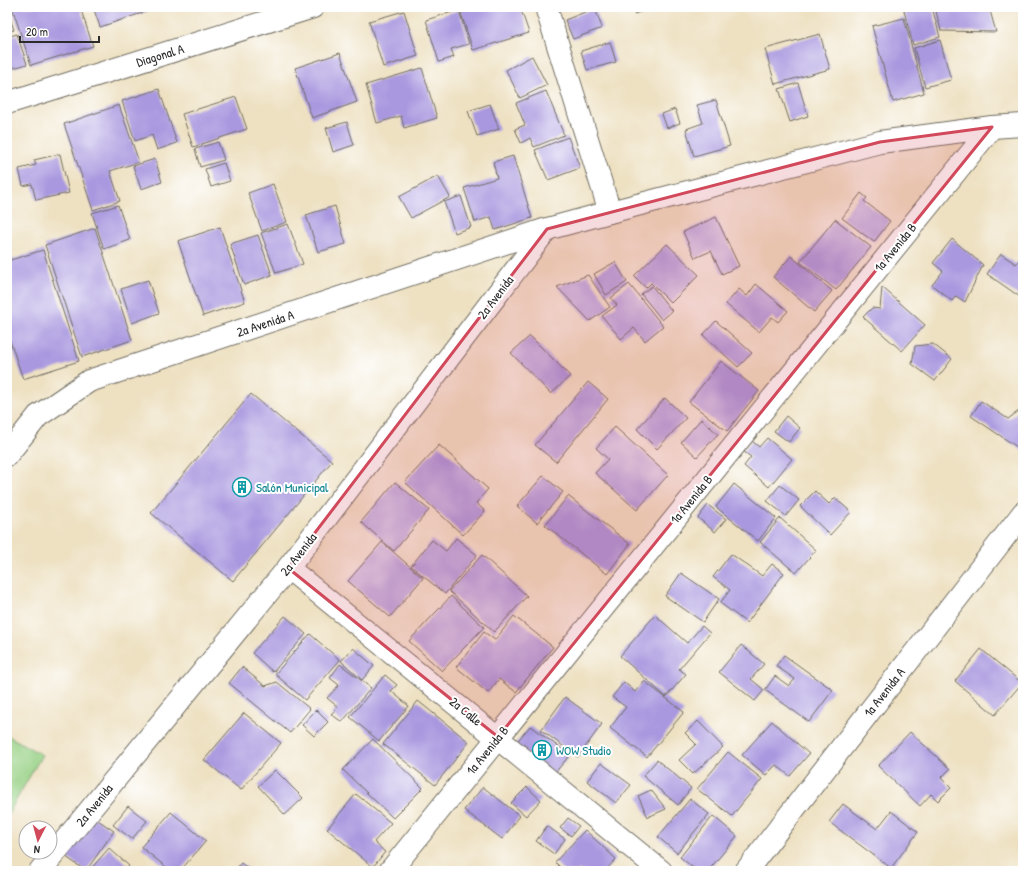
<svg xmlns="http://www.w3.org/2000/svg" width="1030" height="878" font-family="'Patrick Hand',sans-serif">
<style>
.pitch{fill:#96d084;stroke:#607e58}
.building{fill:#a998df}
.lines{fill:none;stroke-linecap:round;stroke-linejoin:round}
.minor-casing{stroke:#6f6b60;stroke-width:24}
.minor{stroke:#fff;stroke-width:22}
.marked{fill:#d1495b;fill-opacity:0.2;stroke:#d1495b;stroke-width:3;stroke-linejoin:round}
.labels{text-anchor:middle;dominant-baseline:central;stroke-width:4;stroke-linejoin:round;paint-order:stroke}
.street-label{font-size:13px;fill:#2b2b2b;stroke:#fff}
.culture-label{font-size:13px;fill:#0d838f;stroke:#fff;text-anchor:start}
</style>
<rect width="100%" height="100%" fill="#fff"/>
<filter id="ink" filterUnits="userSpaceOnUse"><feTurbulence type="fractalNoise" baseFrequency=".025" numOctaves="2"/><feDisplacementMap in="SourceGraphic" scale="8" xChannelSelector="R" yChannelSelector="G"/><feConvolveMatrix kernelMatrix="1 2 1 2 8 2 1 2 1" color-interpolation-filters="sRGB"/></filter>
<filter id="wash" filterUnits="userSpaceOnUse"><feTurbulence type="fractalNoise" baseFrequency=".012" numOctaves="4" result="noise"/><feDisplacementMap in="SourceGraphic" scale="16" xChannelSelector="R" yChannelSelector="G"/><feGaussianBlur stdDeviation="0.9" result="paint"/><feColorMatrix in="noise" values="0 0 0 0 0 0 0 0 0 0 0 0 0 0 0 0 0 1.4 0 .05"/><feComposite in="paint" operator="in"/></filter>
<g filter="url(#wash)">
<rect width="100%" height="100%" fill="#eee1c2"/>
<!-- pitch -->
<path class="pitch" d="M7,735L42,755L7,816Z"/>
<g id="blocks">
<!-- building -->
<path class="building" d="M12,7H80L93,46L31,65Z
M93,7H150L151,10L100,27Z
M459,7H520L529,33L473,50Z
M632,7H656L634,14Z
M903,7H932L940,37L913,45Z
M935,7H989L996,32L941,31Z
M595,8L602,28L573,39L565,20Z
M7,9L14,30L7,32Z
M459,10L469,44L451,49L454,57L439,62L426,20Z
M404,11L418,56L383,67L369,21Z
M904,18L924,93L893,102L872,26Z
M17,34L27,64L7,70V37Z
M820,34L830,69L775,84L765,49Z
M940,40L951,80L925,87L914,48Z
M610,42L616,62L587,70L581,51Z
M340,53L357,102L312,118L295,68Z
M532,56L547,85L520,98L506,70Z
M422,68L437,118L404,128L401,116L377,123L366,85Z
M798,83L808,116L790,122L779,89Z
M159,89L177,143L157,150L152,135L135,141L122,101Z
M546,91L564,135L534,147L530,138L521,143L515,129L525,125L516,103Z
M236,97L247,129L193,147L182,114Z
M716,100L730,146L694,156L686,129L703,123L697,105Z
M490,104L499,129L477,136L468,111Z
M119,105L139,162L110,171L120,201L93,210L64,124Z
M675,109L680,123L667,128L662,114Z
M347,122L354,145L333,152L326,128Z
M568,137L580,168L548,180L535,150Z
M218,142L224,160L200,167L195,149Z
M60,154L69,193L36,200L32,184L23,186L19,169L36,165L34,160Z
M513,156L532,218L495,230L491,217L475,222L464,188L497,178L493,162Z
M155,159L162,182L141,189L133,166Z
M224,163L230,181L211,187L205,169Z
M438,176L450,197L411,218L399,197Z
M273,184L287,222L262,231L248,193Z
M861,193L867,198L864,201L890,221L874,242L842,218Z
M461,196L471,227L455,233L444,202Z
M118,205L130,240L104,249L92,213Z
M335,206L346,244L318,252L306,215Z
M716,217L739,266L722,274L711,251L695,258L683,232Z
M835,219L871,247L836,290L800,262Z
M288,224L303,264L276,273L261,233Z
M220,227L245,302L203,316L178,241Z
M95,228L132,340L82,357L45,245Z
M258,235L272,275L244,285L230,244Z
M952,239L983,265L965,302L956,296L952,301L932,285L943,271L933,263Z
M667,244L699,275L671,303L651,283L646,288L634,276Z
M43,250L79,361L23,379L7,332V261Z
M1001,254L1016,264L1023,255V299L987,274Z
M791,256L832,291L814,312L773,277Z
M615,262L627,282L606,295L594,274Z
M588,275L610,307L590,321L557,287Z
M148,280L159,313L132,323L121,289Z
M629,284L663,326L645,341L634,328L621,339L602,316L617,305L611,298Z
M756,284L788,311L778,322L772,317L759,332L726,304L739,289L747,296Z
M652,286L672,311L662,320L641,294Z
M882,287L925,325L902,351L863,317L872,308L880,309Z
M716,321L752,353L738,367L703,335Z
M530,336L570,376L551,394L511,353Z
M933,344L952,359L935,381L912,364L915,346Z
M721,361L759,391L727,431L689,402Z
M588,382L608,399L556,462L535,445Z
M251,394L332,461L233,581L151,513Z
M665,398L686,418L657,449L637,429Z
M981,401L1008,419L1023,408V451L971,416Z
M786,416L800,428L789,442L774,431Z
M701,419L718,434L697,457L681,442Z
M615,427L668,475L637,510L595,473L608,459L596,448Z
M767,438L792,459L769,487L744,466L751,457L743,451L752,441L759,447Z
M439,445L488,489L476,503L485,511L463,535L405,482Z
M543,476L563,492L537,523L517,506Z
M395,482L429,510L394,551L361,522Z
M734,484L776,518L758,541L716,507Z
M780,485L799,500L786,516L767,501Z
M815,491L829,504L835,498L851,512L830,535L800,506Z
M568,496L630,544L607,574L545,525Z
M708,505L726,519L715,532L698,518Z
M780,518L816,550L796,573L760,542Z
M456,538L477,555L445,594L411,566L432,540L446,551Z
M382,542L423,578L390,617L348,581Z
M731,554L762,576L772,564L784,573L747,623L720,603L730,590L713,577Z
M482,555L527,596L494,632L449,591Z
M681,573L719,599L703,622L665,596Z
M451,596L484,627L442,671L409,641Z
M655,615L687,643L702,626L710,633L679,669L686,674L666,697L620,656Z
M285,616L306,634L273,672L252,653Z
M514,616L553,647L516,692L499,679L488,693L456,667L484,632L495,640Z
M310,634L340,660L305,700L275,674Z
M741,645L764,664L751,679L764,690L755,701L719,672Z
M353,648L374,666L362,680L341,661Z
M981,649L1022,683L995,715L955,681Z
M784,655L833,690L809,722L765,690L775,676L789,686L795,679L776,666Z
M340,664L371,688L342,722L331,714L338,707L327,698L339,685L330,678Z
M242,667L265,686L277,682L310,709L290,733L229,683Z
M385,675L397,685L391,691L409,706L379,741L350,717Z
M644,681L684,712L647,757L610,728L626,707L612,697L624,682L635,692Z
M565,697L602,724L578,757L541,730Z
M418,701L469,742L435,785L383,744Z
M316,710L328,722L314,736L302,725Z
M244,713L281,743L241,790L204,760Z
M698,721L723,747L693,774L679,760L696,744L685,733Z
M772,721L809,754L790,776L776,765L766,775L742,755Z
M530,726L570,755L553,775L515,744Z
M910,732L950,769L941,778L951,788L938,801L931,794L920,806L878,766Z
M373,739L423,788L393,818L343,770Z
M728,752L762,779L732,816L697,789Z
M657,760L691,788L678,805L643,776Z
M601,763L631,785L616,803L587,781Z
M275,770L303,798L285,815L258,786Z
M483,787L520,816L502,839L464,810Z
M527,787L541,800L526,816L511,803Z
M651,790L666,809L648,817L638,796Z
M356,794L391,823L374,842L385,852L373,867L327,829Z
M690,799L709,814L677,853L658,837Z
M843,804L877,829L891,811L918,832L891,868L829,822Z
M128,806L147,821L132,839L113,825Z
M171,812L206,841L180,871H171L141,847Z
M89,814L114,831L86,871L62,854Z
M713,816L737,836L708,871H697L680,857Z
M568,818L579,826L571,836L560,828Z
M547,826L565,839L554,854L536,841Z
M585,830L616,859L605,871H564L555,862Z
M109,848L129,866L125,871H89Z
M241,863L251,871H234Z"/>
</g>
</g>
<g filter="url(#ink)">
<use href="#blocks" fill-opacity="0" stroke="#6f6b60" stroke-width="1"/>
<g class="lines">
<!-- minor casing -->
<g class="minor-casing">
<path id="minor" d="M546,7L610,212
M7,103L313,7
M7,455L38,416L89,381L547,229L610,212L880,142L992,127L1023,125
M288,568L661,871
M40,871L288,568L547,229
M390,871L992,127
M746,871L1023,513"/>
</g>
<!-- minor -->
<use href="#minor" class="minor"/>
</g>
</g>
<!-- marked area -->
<path class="marked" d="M992,127L498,737L288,568L547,229L880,142Z"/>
<!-- icons -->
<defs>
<g id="building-ring" transform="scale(1)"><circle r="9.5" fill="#fff" stroke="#0f9aa8" stroke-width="1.5"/><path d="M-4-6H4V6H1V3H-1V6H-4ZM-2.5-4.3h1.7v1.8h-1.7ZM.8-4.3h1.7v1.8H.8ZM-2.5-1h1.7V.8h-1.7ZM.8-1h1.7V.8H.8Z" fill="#0f9aa8"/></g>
</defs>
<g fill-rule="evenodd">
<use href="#building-ring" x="242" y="487"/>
<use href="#building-ring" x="542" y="750"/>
</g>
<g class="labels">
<!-- street labels -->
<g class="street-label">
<text transform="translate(160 55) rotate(-17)">Diagonal A</text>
<text transform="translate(895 247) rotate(-51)">1a Avenida B</text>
<text transform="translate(495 297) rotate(-53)">2a Avenida</text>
<text transform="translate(265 323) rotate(-18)">2a Avenida A</text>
<text transform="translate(691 499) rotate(-51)">1a Avenida B</text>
<text transform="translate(298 554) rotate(-52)">2a Avenida</text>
<text transform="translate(884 692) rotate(-52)">1a Avenida A</text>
<text transform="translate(466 711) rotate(39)">2a Calle</text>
<text transform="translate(487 750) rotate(-51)">1a Avenida B</text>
<text transform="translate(94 805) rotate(-51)">2a Avenida</text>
</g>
<!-- culture labels -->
<g class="culture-label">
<text x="256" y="487">Salón Municipal</text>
<text x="556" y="750">WOW Studio</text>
</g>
</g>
<!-- margin -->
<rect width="1030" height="878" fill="none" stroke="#fff" stroke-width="24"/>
<!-- north arrow -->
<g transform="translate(38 840) rotate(186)"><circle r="19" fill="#ffffff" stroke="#aaaaaa"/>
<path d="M0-3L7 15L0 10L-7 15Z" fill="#d1495b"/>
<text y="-6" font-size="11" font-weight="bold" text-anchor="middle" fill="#2b2b2b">N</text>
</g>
<!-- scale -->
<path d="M20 36v6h79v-6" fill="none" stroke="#2b2b2b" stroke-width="2"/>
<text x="26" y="36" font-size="12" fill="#2b2b2b" stroke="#ffffff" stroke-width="3" paint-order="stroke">20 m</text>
</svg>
